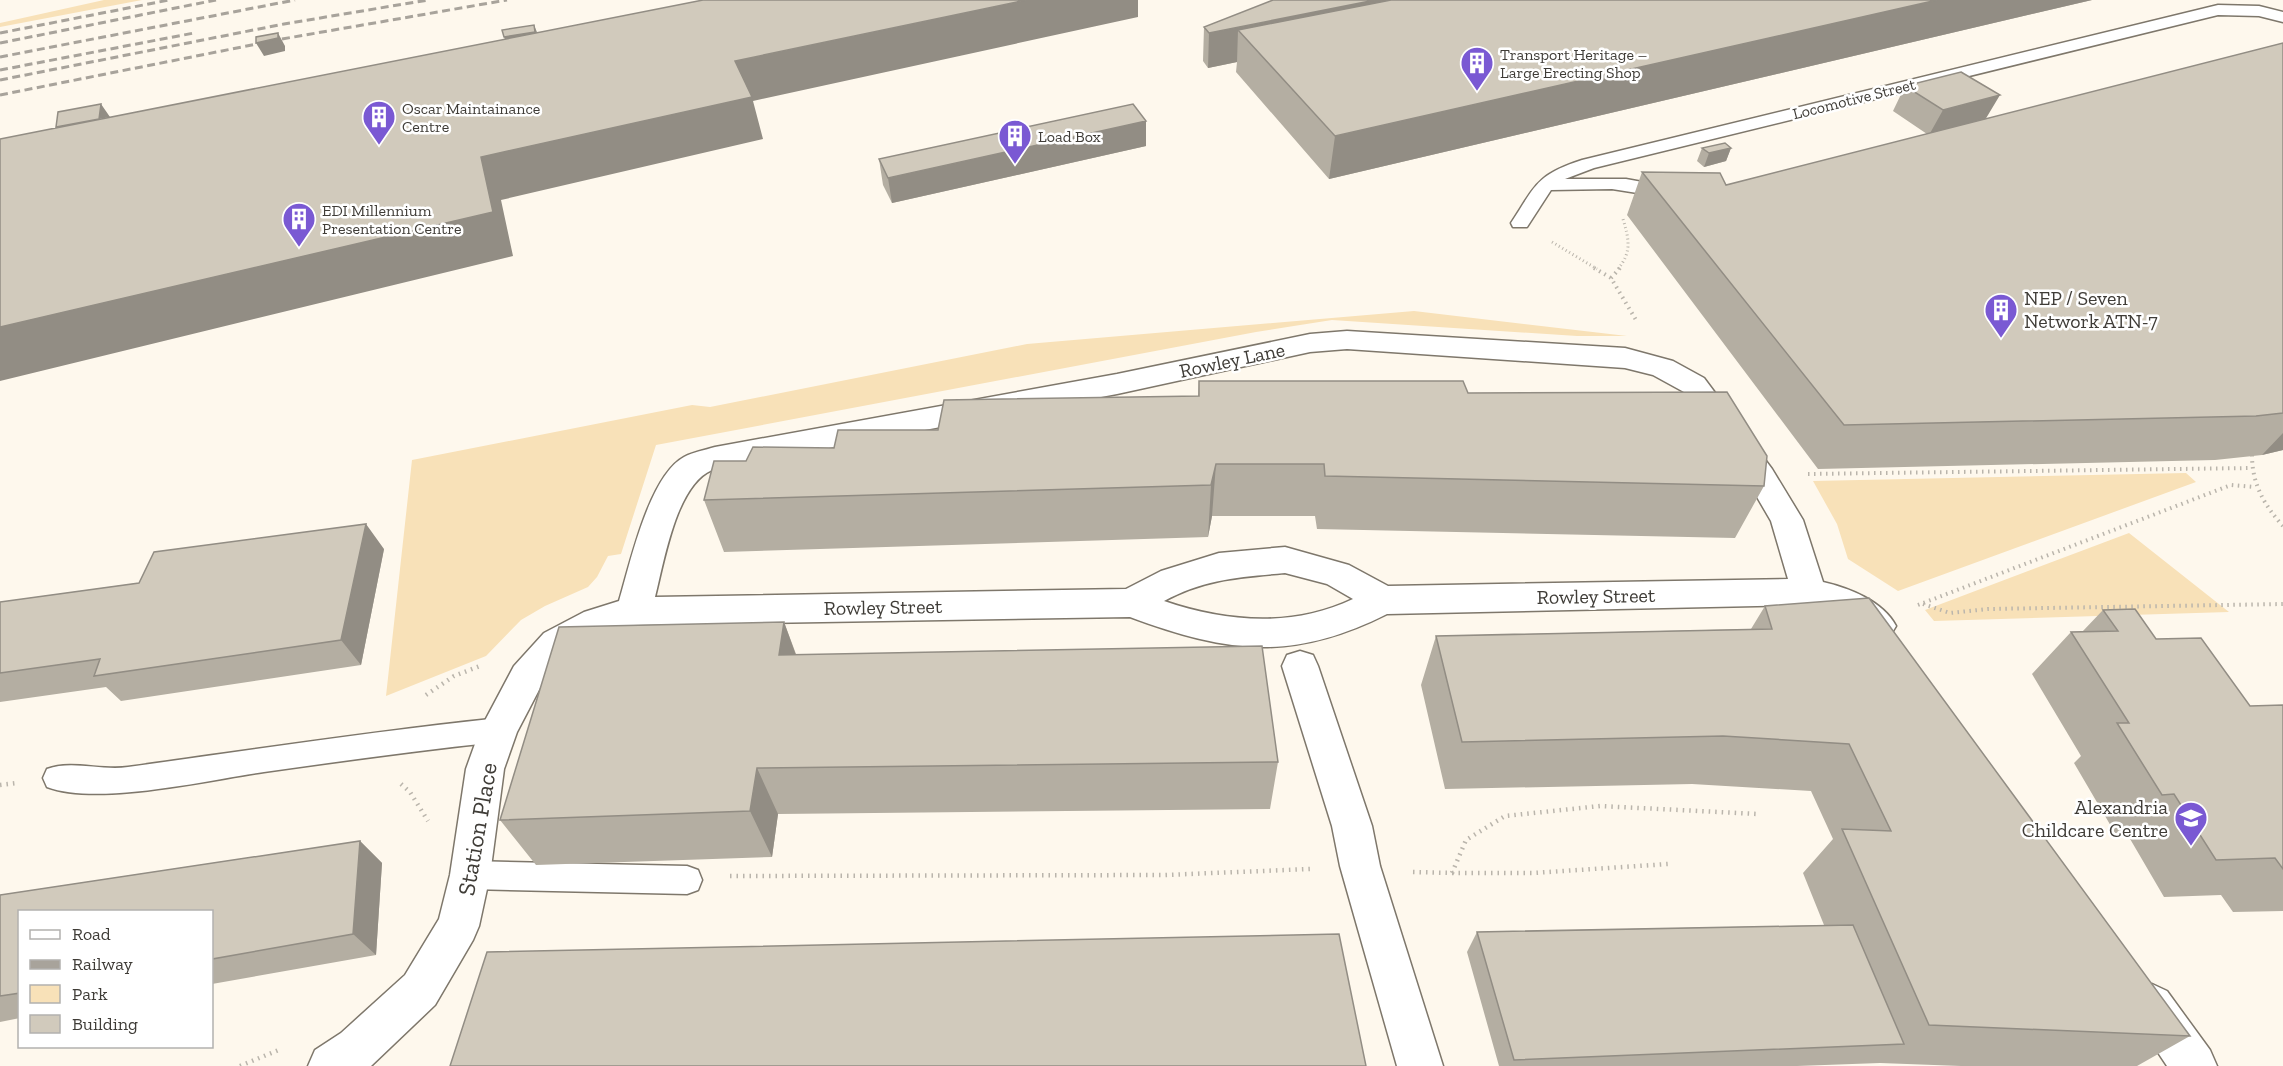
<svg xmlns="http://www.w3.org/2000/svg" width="2283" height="1066" font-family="'Zilla Slab',serif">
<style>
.green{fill:#f8e1b8}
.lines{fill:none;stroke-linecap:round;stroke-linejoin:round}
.lane-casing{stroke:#7e776b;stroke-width:3}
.street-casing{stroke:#7e776b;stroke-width:3}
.path-far2{stroke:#bab5ac;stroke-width:3;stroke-dasharray:1 3;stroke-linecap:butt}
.path-far1{stroke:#bab5ac;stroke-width:4;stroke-dasharray:1.5 4.5;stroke-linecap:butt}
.path{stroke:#bab5ac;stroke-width:4.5;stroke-dasharray:1.5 5;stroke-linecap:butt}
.lane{fill:#fff;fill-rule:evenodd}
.street{fill:#fff;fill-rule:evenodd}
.rail{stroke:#a8a39b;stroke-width:3;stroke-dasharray:8 4.5;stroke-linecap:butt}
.wall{fill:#b4aea2}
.shaded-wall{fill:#928d84}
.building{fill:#d1cabc;stroke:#928d84;stroke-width:1.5}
.labels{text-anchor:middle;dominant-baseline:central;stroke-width:5;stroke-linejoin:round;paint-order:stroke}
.far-poi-label{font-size:16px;fill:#3f3c37;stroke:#fff;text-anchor:start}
.far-street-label{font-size:16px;fill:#3f3c37;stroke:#fff}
.poi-label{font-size:20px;fill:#3f3c37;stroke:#fff;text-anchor:start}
.street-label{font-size:20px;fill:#3f3c37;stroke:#fff}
.near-street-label{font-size:24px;fill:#3f3c37;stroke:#fff}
</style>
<rect width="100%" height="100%" fill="#fef8ed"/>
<!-- green -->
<path class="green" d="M104,0H142L0,27V23Z
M1414,311L1627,336H1577L1332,320L1256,332L656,445L621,554L608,556L597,577L588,587L545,606L521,620L486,656L386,696L412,460L692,405L710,407L1027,344Z
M2186,473L2196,482L1898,591L1848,559L1837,524L1813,481Z
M2129,533L2229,612L1934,621L1925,610Z"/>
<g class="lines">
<!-- lane casing -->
<g class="lane-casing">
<path id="lane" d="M2218,5L2259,6L2283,12V22L2259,16L2218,15L1594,168L1565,179H1626L1675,188L1678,192L1675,196L1669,198L1612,189L1551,190L1527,227H1513L1511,223C1536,185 1536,175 1582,160Z
M499,718L509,722L513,730L509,738L499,742C420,750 342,761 264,772C208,780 98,806 47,787L43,778L47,769C72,760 102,771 128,767C252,750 375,731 499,718Z
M470,861L687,866L698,870L702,880L698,890L687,894L470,889L460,885L455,875L460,865Z"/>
</g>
<!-- street casing -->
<g class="street-casing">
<path id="street" d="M1347,331L1625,348L1673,361L1704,378L1772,469L1803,520L1823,582C1849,588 1883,601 1896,626L1890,636C1864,645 1854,624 1832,612C1825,608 1816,607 1809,605L1387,614C1292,662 1227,653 1130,617L634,625L607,633L570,653L540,688L517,732L504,769L490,875L479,926L473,940L435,1005L371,1066H308L315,1050L341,1033L405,975L439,919L450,875L466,769L480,730L514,666L544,633L584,612L619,601C630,564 649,476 684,457C693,452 705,450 715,447L1117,374L1310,334ZM1347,349L1625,368L1653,375L1684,392L1750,485L1771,521L1788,579L1388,586L1349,565L1285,547L1219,553L1161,571L1126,589L655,597C664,562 676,485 712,470L1117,394L1310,352ZM1285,573L1327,584L1353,599C1292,628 1226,622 1164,601C1204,579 1240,577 1285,573Z
M1300,651L1313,655L1318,666L1372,826L1380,866L1443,1066H1397L1340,866L1332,826L1282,666L1287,655Z
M2152,984L2167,991L2210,1050L2217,1066H2167L2137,1021L2130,1006L2137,991Z"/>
</g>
<!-- path-far2 -->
<path class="path-far2" d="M1552,242L1597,269
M1618,269C1632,252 1629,239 1623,219"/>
<!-- path-far1 -->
<path class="path-far1" d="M1594,268L1611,278L1636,320
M1611,278L1620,268
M2252,455C2252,484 2264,505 2283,526
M1808,474L2251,468
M1923,604L1950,613L1988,609L2283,604
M1918,605L2231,485L2255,487"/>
<!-- path -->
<path class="path" d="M426,695L454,676L480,666
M401,784L410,792L428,821
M0,785L17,783
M1413,872L1452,873L1466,840L1505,816L1600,806L1758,814
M1452,873H1533L1668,864
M730,876L1165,875L1310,869
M240,1066L281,1049"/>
<!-- lane -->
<use href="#lane" class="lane"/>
<!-- street -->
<use href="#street" class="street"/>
<!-- rail -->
<path class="rail" d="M0,33L169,0
M0,43L216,0
M0,57L295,0
M0,70L194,33
M0,80L284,24L428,0
M0,95L282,39L507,0"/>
</g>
<!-- wall -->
<path class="wall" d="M2092,0L1329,179L1236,72L1237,62L1208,68L1203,61L1204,27Z
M2283,43V450L2262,455L2215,460L1818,469L1627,215L1642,172L1726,185L1927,134L1893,111L1905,86L1986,119Z
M1146,121V146L892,203L883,185L879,159Z
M1702,148H1731L1726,161L1704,167L1697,161Z
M1199,381L1468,393L1764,486L1735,538L1317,529L1315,516H1212L1208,537L724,552L704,500L746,461L834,448L938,430L1198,396Z
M384,549L361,665L121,701L106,687L0,702V602Z
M1765,606L2190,1036L2137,1066H1961L1880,1063L1797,1066H1499L1467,952L1477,932L1824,925L1803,873L1833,839L1811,791L1692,784L1445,789L1421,685L1436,636L1751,629Z
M2103,610L2156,639L2250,706L2283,705V911L2233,912L2221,895L2164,897L2126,832L2115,833L2074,763L2081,756L2032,674L2071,632H2082Z
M784,622L796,654L1278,762L1270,809L778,814L772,857L536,865L500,820Z
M360,841L382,863L376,955L212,984V912H20V1018L0,1022V895Z"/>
<!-- shaded-wall -->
<path class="shaded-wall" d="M1026,0H1138V17L753,101L763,139L501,200L513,256L0,381V327L481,157L735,61Z
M1375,0H1532L1238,30L1237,62L1208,68L1209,33Z
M1937,0H2092L1329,179L1335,136Z
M534,25L539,37L509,50L504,37Z
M278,33L285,46V51L264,56L256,43Z
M2000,95L1985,120L1929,135L1943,110Z
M101,104L110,117L56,127Z
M1146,121V146L892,203L888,178Z
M1731,148L1726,161L1704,167L1709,153Z
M2283,433V450L2262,455Z
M1216,464L1212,516L1208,537L1211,485Z
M366,524L384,549L361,665L341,640Z
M784,622L802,672L779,655Z
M757,768L778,814L772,857L750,811Z
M360,841L382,863L376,955L353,934Z"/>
<!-- building -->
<path class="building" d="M703,0H1026L735,61L752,97L481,157L493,212L0,327V139Z
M1273,0H1375L1209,33L1204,27Z
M1391,0H1937L1335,136L1238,30Z
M534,25L535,32L504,37L502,30Z
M278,33V38L256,43V37Z
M2283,43V413L2256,416L1844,425L1642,172L1720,173L1726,185Z
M1961,72L2000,95L1943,110L1905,86Z
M101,104L99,119L56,127L58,112Z
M1133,104L1146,121L888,178L879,159Z
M1725,143L1731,148L1709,153L1702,148Z
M1199,381H1463L1468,393L1727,392L1767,456L1764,486L1325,476L1324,464H1216L1211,485L704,500L714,461H746L753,447L834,448L838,430H938L944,400L1199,396Z
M366,524L341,640L94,676L100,659L0,673V602L139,583L154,552Z
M1869,598L2190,1036L1929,1025L1842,829L1891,831L1849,744L1723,736L1462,742L1436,636L1772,629L1765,606Z
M2135,609L2156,639L2201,638L2250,706L2283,705V869L2275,858L2216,860L2174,794L2162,795L2117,723H2129L2071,632L2118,631L2103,610Z
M784,622L779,655L1262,646L1278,762L757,768L750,811L500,820L559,627Z
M360,841L353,934L212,959V912H20V993L0,996V895Z
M1853,925L1904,1044L1514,1060L1477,932Z
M1339,934L1366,1066H450L487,952Z"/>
<!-- icons -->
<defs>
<g id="building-pin" transform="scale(1.725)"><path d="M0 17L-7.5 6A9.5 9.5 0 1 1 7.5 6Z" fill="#7a59d3" stroke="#fff"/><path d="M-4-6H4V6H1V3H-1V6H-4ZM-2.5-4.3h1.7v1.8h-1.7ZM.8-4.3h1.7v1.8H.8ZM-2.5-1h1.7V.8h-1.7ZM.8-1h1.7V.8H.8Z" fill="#fff"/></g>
<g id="school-pin" transform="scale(1.725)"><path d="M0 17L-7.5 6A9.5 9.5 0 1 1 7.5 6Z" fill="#7a59d3" stroke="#fff"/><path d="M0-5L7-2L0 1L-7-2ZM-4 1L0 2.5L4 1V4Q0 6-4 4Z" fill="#fff"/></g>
</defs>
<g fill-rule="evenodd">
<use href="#building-pin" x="1477" y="63"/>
<use href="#building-pin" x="379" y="117"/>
<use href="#building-pin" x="1015" y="136"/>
<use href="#building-pin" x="299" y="219"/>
<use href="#building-pin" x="2001" y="310"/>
<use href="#school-pin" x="2191" y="818"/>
</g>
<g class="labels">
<!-- far-poi labels -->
<g class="far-poi-label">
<text x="1500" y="54">Transport Heritage –<tspan x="1500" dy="18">Large Erecting Shop</tspan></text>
<text x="402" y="108">Oscar Maintainance<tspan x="402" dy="18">Centre</tspan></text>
<text x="1038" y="136">Load Box</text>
<text x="322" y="210">EDI Millennium<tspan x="322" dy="18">Presentation Centre</tspan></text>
</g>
<!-- far-street labels -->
<g class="far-street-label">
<text transform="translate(1854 99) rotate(-14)">Locomotive Street</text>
</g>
<!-- poi labels -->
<g class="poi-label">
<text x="2024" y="298">NEP / Seven<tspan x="2024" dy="23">Network ATN-7</tspan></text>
<text x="2168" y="807" text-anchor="end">Alexandria<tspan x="2168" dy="23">Childcare Centre</tspan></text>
</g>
<!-- street labels -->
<g class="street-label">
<text transform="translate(1232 360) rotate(-12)">Rowley Lane</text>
<text transform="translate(1596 596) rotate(-1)">Rowley Street</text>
<text transform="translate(883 607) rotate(-1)">Rowley Street</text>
</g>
<!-- near-street labels -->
<g class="near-street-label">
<text transform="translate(477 829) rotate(-80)">Station Place</text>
</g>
</g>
<!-- legend -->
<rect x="18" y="910" width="195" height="138" fill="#ffffff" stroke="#b2b1af" stroke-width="1.5"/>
<rect x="30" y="930" width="30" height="9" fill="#ffffff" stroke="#b2b1af" stroke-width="1.5"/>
<text x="72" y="940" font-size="18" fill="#3f3c37">Road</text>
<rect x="30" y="960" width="30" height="9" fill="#a8a39b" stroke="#b2b1af" stroke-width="1.5"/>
<text x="72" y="970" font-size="18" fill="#3f3c37">Railway</text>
<rect x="30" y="985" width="30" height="18" fill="#f8e1b8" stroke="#b2b1af" stroke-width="1.5"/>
<text x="72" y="1000" font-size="18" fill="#3f3c37">Park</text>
<rect x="30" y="1015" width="30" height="18" fill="#d1cabc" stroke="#b2b1af" stroke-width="1.5"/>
<text x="72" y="1030" font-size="18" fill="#3f3c37">Building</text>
</svg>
